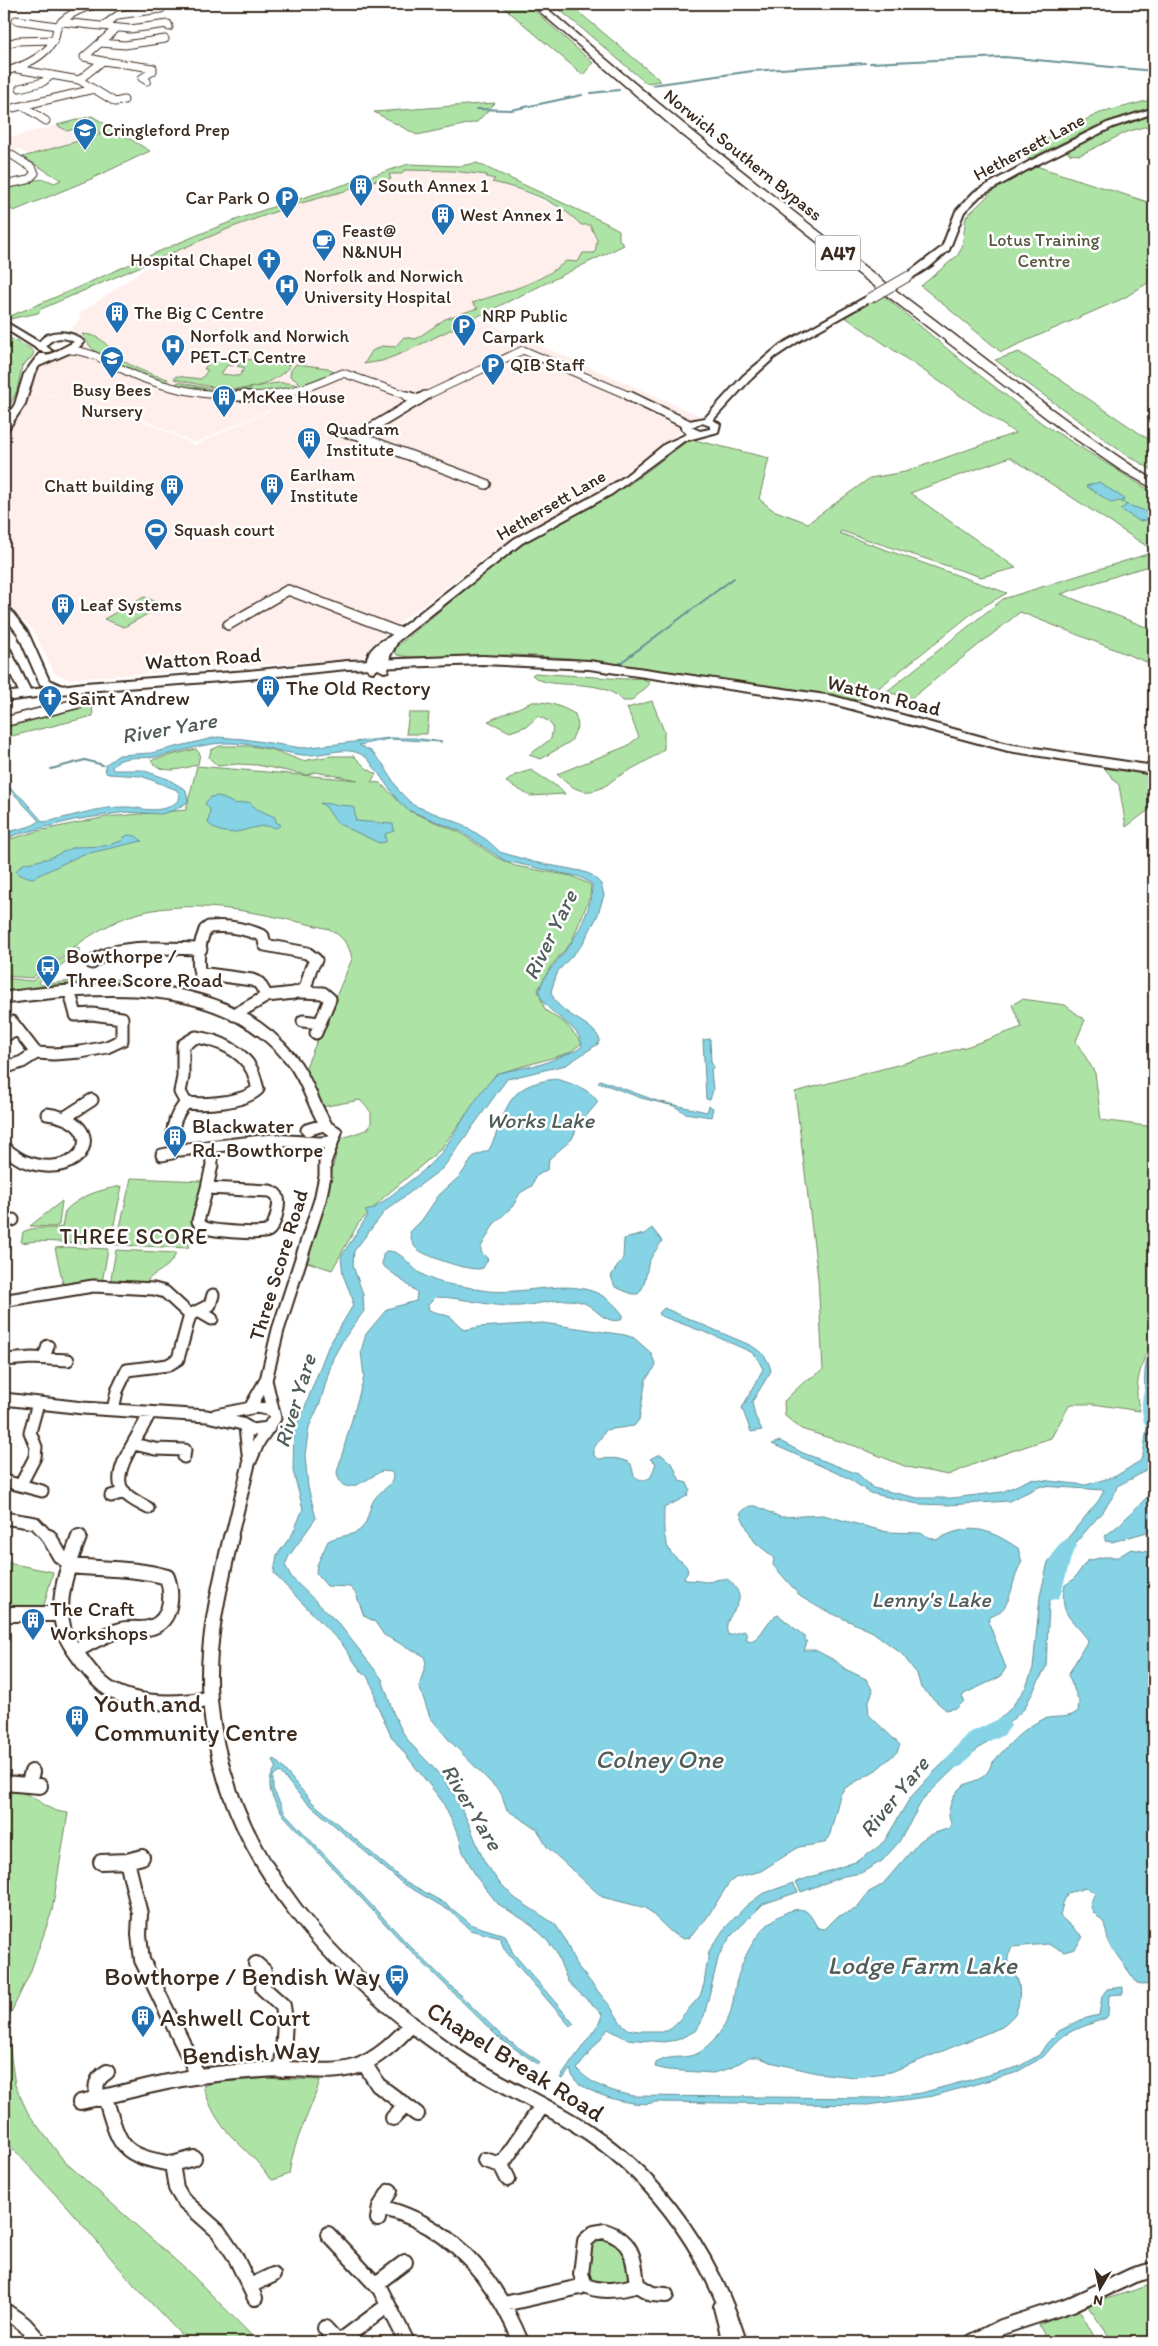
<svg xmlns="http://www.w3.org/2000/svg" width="1158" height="2346" font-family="Itim,sans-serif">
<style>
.built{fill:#feefec}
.green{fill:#aee3a6;stroke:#748662}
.water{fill:#85d3e4;stroke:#678f95}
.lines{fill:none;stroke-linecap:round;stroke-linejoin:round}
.stream{stroke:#678f95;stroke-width:2}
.river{fill:#85d3e4;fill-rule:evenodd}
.minor-far3-casing{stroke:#3b2a1e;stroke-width:9}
.minor-far2-casing{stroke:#3b2a1e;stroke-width:12}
.minor-far1-casing{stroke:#3b2a1e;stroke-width:15}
.minor-casing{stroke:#3b2a1e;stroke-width:18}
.tertiary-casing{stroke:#3b2a1e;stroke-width:4}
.secondary-casing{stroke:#3b2a1e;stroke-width:4}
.trunk-casing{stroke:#3b2a1e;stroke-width:3}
.minor-far3{stroke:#fff;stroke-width:7}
.minor-far2{stroke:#fff;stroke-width:9}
.minor-far1{stroke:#fff;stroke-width:11}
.minor{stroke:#fff;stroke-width:14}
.tertiary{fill:#fff;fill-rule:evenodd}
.secondary{fill:#fff;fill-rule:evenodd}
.trunk{fill:#fff;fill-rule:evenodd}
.tertiary-bridge-casing{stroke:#3b2a1e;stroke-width:11;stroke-linecap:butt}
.tertiary-bridge{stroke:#fff;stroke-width:9}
.labels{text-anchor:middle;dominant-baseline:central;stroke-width:5;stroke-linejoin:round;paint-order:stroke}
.far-poi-label{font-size:18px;fill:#3b2a1e;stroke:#fff;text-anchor:start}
.far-street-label{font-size:18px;fill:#3b2a1e;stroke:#fff}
.far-park-label{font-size:18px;fill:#585840;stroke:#fff}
.shield{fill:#fff;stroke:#766a62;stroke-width:1}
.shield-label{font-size:20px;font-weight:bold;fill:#3b2a1e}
.street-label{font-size:21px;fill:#3b2a1e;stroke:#fff}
.poi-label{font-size:21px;fill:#3b2a1e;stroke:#fff;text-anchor:start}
.water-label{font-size:22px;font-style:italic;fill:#515d59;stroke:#fff}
.neighbourhood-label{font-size:22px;letter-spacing:1px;fill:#3b2a1e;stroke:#fff}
.near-poi-label{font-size:25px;fill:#3b2a1e;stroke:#fff;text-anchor:start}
.near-street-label{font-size:25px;fill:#3b2a1e;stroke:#fff}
.near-water-label{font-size:26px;font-style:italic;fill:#515d59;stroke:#fff}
</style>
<rect width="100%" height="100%" fill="#fff"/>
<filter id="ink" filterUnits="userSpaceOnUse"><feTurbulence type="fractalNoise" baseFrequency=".02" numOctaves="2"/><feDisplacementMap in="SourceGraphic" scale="10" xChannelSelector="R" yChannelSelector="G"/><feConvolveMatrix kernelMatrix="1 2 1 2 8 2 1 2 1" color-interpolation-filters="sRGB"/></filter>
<g filter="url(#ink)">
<!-- built -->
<path class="built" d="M92,116L150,151L91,179L47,171L23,157L28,155L19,149L14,150L4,144V139Z
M408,168L483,173L602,229L606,248L341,378L473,316L701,416L618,478L495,550L382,636L361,658L68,679L55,674L33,630L4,601V437L25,406L29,393L71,398L145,422L195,445L323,386L195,443L146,421L73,398L29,392L32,377L36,370L55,358L83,348L87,343L83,335L72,331V327L79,320L81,312L154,263L179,250L263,213L350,188Z"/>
<!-- green -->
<path class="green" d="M500,4H527L593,63L583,75Z
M553,4H569L661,81L646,83Z
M1154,99V107L1094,127L1029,159L1022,156L1021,150L1100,113Z
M495,103L477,122L417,135L374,112Z
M1154,113V124L1127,132L1080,155L1069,154L1067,151C1095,135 1123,120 1154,113Z
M92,116L150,151L91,179L14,211L4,205V188C19,185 40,174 54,183L61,180L23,157L102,134L88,125L67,131L57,125Z
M477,163L606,223L619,230V239L624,245L405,352L382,361L364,364L372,351L382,346L395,347L404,337L416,339L445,319L478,308L472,303C504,292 540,284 566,261L578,262L583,253H595L597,240L590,225H581C559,201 523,189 492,182L495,179L486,177L487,175L452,171L405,170L402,174H389L391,179L371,181V183L366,185L298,204L293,201L409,164L459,166Z
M1036,166L1154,204V279L1124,298L1001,352L921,286L958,255L962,247L966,217L999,185Z
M285,203L291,206L230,228L41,309L38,313L5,320V318C99,281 189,233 285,203Z
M883,295L969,367L1043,424L1154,493V546L1148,547L1010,457L910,493L1016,568L981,577L841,531L839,533L1007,593L975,611L866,698L857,700L570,658L514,655L409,657L397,655L395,652L396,647L496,564L539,533L630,484L690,439L769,458L759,499L773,510L808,523L870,478L905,472L1015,433L845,317Z
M4,333C13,343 24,342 34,352L32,357L22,366L17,391L4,417Z
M82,334C106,335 107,350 124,361C137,370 153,375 168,379L165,383C146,377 104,363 91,347C87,343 85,338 82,334Z
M1019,352L1154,443V471L1122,452L995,360Z
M211,359L237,361L233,366L227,365L221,374L239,376L245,368L237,366L245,359L291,365C259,401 215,388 174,379L176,376L201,379L208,370L204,369Z
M296,364L328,368L334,372L333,375L304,386L290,376L291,370Z
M178,382C196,386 216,391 236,390C256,390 281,376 301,387C258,396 217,394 175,385Z
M1154,552V565L1128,572L1061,594L1154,630V665L1020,612L912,698L886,692L1003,599Z
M144,597L164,605L124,627L104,619Z
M535,673L624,679L641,678L648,681L649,685L631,701H623C598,674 551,693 532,675Z
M652,701L664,731V749C651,760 636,766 621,775C616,777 612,781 608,784C588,798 572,790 557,774L627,746L639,737L627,708Z
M92,702L93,716L12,736L4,728L38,715Z
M532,702C548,701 560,706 575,714L578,725L571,741L541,759L529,755L551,739L553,727L548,721L538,716L527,726L510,732L488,721Z
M409,713H429L427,734H406Z
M220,746H252L274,750L302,761L331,756H354L366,768L376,774L371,782L380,783L409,811L459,832L496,857L515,866L572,876L591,885L590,897L571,943L551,966L538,990L545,1010L566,1024L582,1043L569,1053L496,1074L440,1150L384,1197L358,1224L332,1270L304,1261L314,1239L340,1139L368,1129L371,1123V1112L360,1100L321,1107L305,1069L352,959C350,945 341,935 329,929C268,915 198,896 136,914C101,924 61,956 32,978L4,976V842L7,840L38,831L106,817L186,810L197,766L358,780L315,772L307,775L257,765L237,764L218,766L209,758L211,750Z
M196,749L200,754L198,764C184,769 161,776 151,760Z
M1104,768L1154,775V806L1126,827L1119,785Z
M531,770L561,789L565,794L530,796L506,782L515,775Z
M76,947L81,950L39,982L41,985C72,980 138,974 166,987L165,989L4,995V978L32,981Z
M1022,999L1065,1005L1085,1020L1076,1041L1095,1073L1101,1120L1154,1127V1335C1144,1358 1131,1386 1140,1411L1093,1404H1070L1051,1438L982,1461L948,1475L907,1467L855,1446L801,1429L785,1416L784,1401L804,1382L823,1370L818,1278L795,1092L969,1046L1022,1027L1012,1005Z
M131,1178L202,1181L188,1248L116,1245Z
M122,1186L110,1244L36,1241L21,1243L23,1232C36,1225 48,1230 62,1227L65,1211C81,1195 99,1190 122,1186Z
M62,1201L59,1225L54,1227L30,1226Z
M65,1247L108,1249L102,1283L64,1288L55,1248Z
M116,1250L176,1253C169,1272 152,1270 144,1286L110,1284Z
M4,1562L53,1572L43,1609L4,1608Z
M4,1790C9,1791 15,1790 20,1792C39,1797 44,1811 68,1813L52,1911L30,1973L6,2023L15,2085L28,2113L64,2161L192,2275L258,2342H188L135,2286L68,2208L4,2139Z
M270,2078L320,2080C311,2112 293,2140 289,2174L273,2180L269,2178C257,2158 239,2146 224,2128C214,2115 208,2101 203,2086L213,2083Z
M605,2236L626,2250L630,2280L602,2285L590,2280L587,2274L591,2244L596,2238Z
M1154,2284V2342H1113L1087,2305Z
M1079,2309L1097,2342H1048L1039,2325Z"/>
<!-- water -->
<path class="water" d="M1099,482L1125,499L1122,500L1124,503L1119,501L1112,503L1086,486Z
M1125,504L1143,510L1153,519L1139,521L1120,509L1126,506Z
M217,737L244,739L302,748L389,738H415L442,742L389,739L359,745L371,751L383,764L399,791L413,805L462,824L487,840L500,852L533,862L581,871L592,875L601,884L604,895L597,917L582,945L558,971L551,991C557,1016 592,1020 600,1040L598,1044L566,1065L507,1079L443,1168L385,1211L354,1251L353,1266L363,1294L364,1311L343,1340L333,1358L320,1403L309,1427L305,1455L308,1487L316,1518L289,1556L285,1565L292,1578L339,1624L382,1679L393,1712L402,1731L410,1743L441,1776L455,1796L468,1822L484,1861L498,1881L516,1899L555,1924L565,1939L575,1963L610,2006L621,2023L628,2029L638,2031H667L672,2028L700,1996L704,1984L709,1951L724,1929L746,1906L762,1894L793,1883L798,1892L763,1904L731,1936L719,1955L704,2016L695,2031L677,2040L663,2042L627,2039L608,2029L577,2069C593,2086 611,2091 633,2096L880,2098L921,2093L1018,2067L1039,2055L1047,2043L1059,2031L1083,2019L1099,2015L1102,1996L1107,1989L1123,1987V1994L1109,1995L1108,2015L1106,2018L1074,2030L1060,2038L1043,2057L1015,2073L933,2096L868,2105L655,2102C638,2109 587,2094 575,2080C572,2076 571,2072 570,2069L563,2079L560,2078L602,2019V2014L568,1982L556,1952L545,1938L532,1925L498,1904L477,1878L463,1852L459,1836L442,1801L391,1736L376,1703L374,1690L367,1676L360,1670L342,1644L280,1580L274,1573L277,1555L293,1533L303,1509L293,1471L294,1429L303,1412L328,1347L352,1307L353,1300L343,1275L341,1257L368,1215L365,1211L373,1209L389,1197L423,1171L442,1152L483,1089L498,1073L542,1064L577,1050L582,1046C580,1023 545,1016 539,992C544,971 560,960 571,943C581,928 593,903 592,884L580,877L505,861L460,831L408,810L399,802L368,759C348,742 326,757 302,755C278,752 255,743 230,743C204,742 180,753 155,757C141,759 121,754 112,767L113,770H142L168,779L186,790L188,802L175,810L161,814L126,812L74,820L15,835L4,841V834C13,829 33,828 39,821L4,783L23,799L43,822C70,818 95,807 123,807C135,806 148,812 161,809C169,808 176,804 180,797L177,790L141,776L109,774L106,773L105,765L119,755L151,753Z
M218,796L235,804L249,802L257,809L275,817L276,822L281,825L276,828C253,819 231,846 208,823L210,810L205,803L211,797Z
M320,803L350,806L354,808L356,821L393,824L394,831L385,834L386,842L379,843L337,823L326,807Z
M128,835L136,836L142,841L81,855L33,878L19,875L16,871L23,864L50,858L74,847L104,846L122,841L124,837Z
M710,1039L711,1062L714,1067L711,1069L713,1090L710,1100L706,1099L703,1040Z
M556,1079C570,1083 591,1089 598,1102L578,1126L572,1139L549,1159L548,1169L535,1177L532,1186L520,1193L513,1206L494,1224L481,1247V1252L488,1259L483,1268C472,1273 429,1257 418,1250C412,1245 411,1239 410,1232L422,1220L439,1195L460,1176L474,1156L489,1150C509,1111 502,1085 556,1079Z
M600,1080L657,1101L707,1112L709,1106L713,1108L711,1117L685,1113L674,1106L641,1098L598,1082Z
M652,1228L662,1241C658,1248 650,1257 648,1265C646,1274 645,1288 638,1294H632L615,1287L611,1276L623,1258L624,1239L644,1234Z
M386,1251C402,1250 408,1265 420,1273C440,1286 455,1284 477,1289C526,1301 587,1264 623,1315L621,1320C602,1324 596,1306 581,1302C561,1296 539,1305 520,1306C492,1308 464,1297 436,1297L428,1305L429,1310L451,1317L464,1330L479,1327L543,1323L625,1335L634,1338L651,1353L656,1366L646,1379L639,1420L634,1426L606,1430L594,1448V1456L599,1459C610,1458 620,1457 631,1464L634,1476C641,1481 645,1481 651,1477L656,1463L650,1459L657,1455H662L673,1465L680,1481L687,1483L690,1490L687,1496L664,1508C664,1523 662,1538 670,1551C675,1560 687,1561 688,1572L684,1578L686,1580C693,1580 699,1581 706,1582C712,1582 719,1578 725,1579C729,1579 732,1583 734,1586C751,1605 720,1614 728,1635L745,1631L748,1634L746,1639L751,1641C764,1636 765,1620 778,1615L781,1617L804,1636L807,1643L804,1650H815L836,1661L845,1669L866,1679L873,1691L868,1703L869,1715L900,1745L897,1752L876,1770L845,1788L840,1795L829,1838L824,1843L799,1847L761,1871L735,1878L729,1883L706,1919L689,1938L683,1939L671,1932L646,1908L602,1897L547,1847L537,1829L507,1810L501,1793L449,1740L430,1717L419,1686L426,1663L424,1656L384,1635L375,1622L364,1616L356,1594L350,1587L327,1586L316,1573L317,1565L328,1541C338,1535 352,1537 361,1529C370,1520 368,1506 376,1497C383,1488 396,1485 392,1472L382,1471C369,1477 341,1502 337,1472L364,1377L361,1351L366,1334L387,1309L416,1301L417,1292L382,1265L383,1255Z
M664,1308L752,1346C762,1353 768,1357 771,1371L752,1402L755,1416L762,1430L751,1432L742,1408L763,1369L757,1358L751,1352L715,1336L661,1316L659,1313Z
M1154,1344V1423L1148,1422C1146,1400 1139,1364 1154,1344Z
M1147,1427L1154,1428C1154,1468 1154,1468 1117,1486L1114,1495L1103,1511L1061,1560L1049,1605L1046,1667L1024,1709L990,1740L962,1761L923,1799L899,1842L882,1861L861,1873L844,1876L801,1892L796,1882L858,1861L878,1847L885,1840L910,1798L934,1772L953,1754L988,1730L1011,1708L1026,1687L1033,1668L1040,1596L1048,1562L1099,1500L1104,1490L1041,1486L1009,1501L948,1505L918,1504L870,1493L848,1478L772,1444L780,1441L803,1453L858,1474L873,1488L918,1498H952L1002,1492L1031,1479L1086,1485L1116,1476L1140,1461L1143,1455Z
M1154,1490V1530L1112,1542L1105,1541V1536L1119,1525Z
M749,1506H756L780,1517L823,1515L887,1532L920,1533L936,1540C971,1522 987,1528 1018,1548L1022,1562C1009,1581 1015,1609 990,1617L989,1623L1006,1668L1000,1677L966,1693L962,1696L964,1701L957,1708L946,1710L921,1688L917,1674L902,1654L873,1632L820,1608L801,1597L773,1565L774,1559C769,1552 761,1548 755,1542C752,1538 742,1519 740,1513Z
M1131,1549L1154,1553V1986L1137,1983L1109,1944L1104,1923L1093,1912L1090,1904L1095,1893L1086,1888L1068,1893L1063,1903L1060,1916L1083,1937L1075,1949L1064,1952L1048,1944L1012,1947C1003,1964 1011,1965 1017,1978C1021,1987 1020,2003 1016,2012C1013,2018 1006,2022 1002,2027L891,2072L855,2077L817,2073L770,2062L758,2057H749L731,2068L713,2073L667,2070L655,2067L656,2063C673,2052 688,2063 706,2048C715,2041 724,2027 729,2017C733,2006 734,1994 736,1983C744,1954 758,1926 785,1913C791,1910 802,1907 807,1912C812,1916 814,1923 818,1928L825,1929L837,1917L856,1909L869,1892L882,1885L920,1841L929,1835L950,1828C952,1822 950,1822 949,1816C948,1808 953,1796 958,1790C969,1778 984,1785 992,1763C1006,1748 1024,1726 1044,1719C1056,1715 1068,1720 1078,1711L1079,1701L1068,1675L1088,1640C1073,1619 1058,1615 1065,1585L1073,1580L1087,1561L1104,1557H1118Z
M275,1759L312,1802L403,1880L446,1904L472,1925L505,1935L513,1953L574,2024L570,2026L517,1965L504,1949L500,1938L470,1930L450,1911L402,1883L302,1798L280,1772L273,1776V1789L285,1813L407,1943L503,2037L540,2062L538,2064L499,2038L404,1944L284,1816C273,1799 263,1786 276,1767L273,1760Z"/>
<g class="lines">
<!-- stream -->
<path class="stream" d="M870,63L1004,57L1154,71
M652,85L753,71L865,63
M591,93L619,90
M476,109L511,110L582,95
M619,664L734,578
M51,769L85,760L103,765"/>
<!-- river -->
<path class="river" d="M1154,1380V1433L1148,1431C1140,1418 1140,1395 1148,1382Z
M1068,1539L1075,1541L1077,1546L1072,1554L1061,1593L1059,1598L1052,1600L1045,1598L1043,1593C1047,1576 1049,1545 1068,1539Z
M1001,1718L1008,1721L1011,1726L1004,1735L981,1744L962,1766L955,1768L948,1766L945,1760L967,1734Z"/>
<!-- minor-far3 casing -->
<g class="minor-far3-casing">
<path id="minor-far3" d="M16,20L57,26
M62,22L130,29L168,24L169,27
M103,26L118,15L161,9
M100,43L125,45L165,39
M4,45L17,41L54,40
M103,61L84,57L117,28
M17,69L79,80L115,102L124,100
M4,72C21,67 43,58 53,42C57,36 55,29 59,24C69,13 84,8 97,4
M79,80L103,61L153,68V71L142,78L147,81
M20,88L43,82L52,75
M25,107L46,121
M4,110L94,89
M4,150L32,168L35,173L28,180L4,185
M71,350C98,352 117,369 142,378C193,397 251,402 304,388C317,384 330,378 343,373L411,397
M423,397L523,350L632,397"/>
</g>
<!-- minor-far2 casing -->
<g class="minor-far2-casing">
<path id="minor-far2" d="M235,396H250
M407,396L419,400
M629,396L687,424
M344,432L360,435L363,438L486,484
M360,435L425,396
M228,625L288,590L401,633
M4,722L91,700"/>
</g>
<!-- minor-far1 casing -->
<g class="minor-far1-casing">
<path id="minor-far1" d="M209,927C227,925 247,929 263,936L265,945L307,953L316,960L311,968L305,989L294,993L267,996L259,983L252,980L200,973C196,961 200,942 205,930Z
M92,963C113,942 173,949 201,949
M301,992L323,993L330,999L316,1033
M4,998C99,986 221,974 290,1058C307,1078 312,1103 326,1125
M234,1015L267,996
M303,1021L320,1023
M12,1022L36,1053
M5,1035L18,1030
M196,1037C217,1040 242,1050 252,1070C255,1076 256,1083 258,1089C244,1103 205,1105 186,1103L180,1092L183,1077V1045Z
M4,1068L22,1062L36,1053L54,1054L81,1052L107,1047L122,1040V1018L92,1014L76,1015L72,1000
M186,1103C174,1116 167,1136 180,1150L272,1140L320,1143L331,1142
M64,1118L92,1100
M4,1148C10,1152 17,1158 24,1161C83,1184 113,1123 47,1114
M162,1155L172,1153L177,1148
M207,1188L270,1191C274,1193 277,1194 278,1198C280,1205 275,1227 268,1231C261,1235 210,1231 203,1227C200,1225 200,1224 198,1221Z
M207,1188L212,1165L211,1148
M4,1222L13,1220
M4,1304L8,1300L93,1286L154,1289L165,1292L190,1315L178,1359L168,1365L127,1370L117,1391L113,1410
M200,1312L212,1319
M190,1315L210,1305L213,1295
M44,1358L48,1346
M4,1360L32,1358L68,1360
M4,1399L83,1408L207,1416L242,1424L252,1430L269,1428
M250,1408L266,1380
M216,1415L256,1407L272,1410
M245,1427L249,1462
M134,1444L155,1449L185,1450L184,1457
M4,1481L42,1491
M21,1484L35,1457L36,1447L30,1432L38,1403
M111,1496L125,1492
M148,1508C139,1503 125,1497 121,1487C113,1467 143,1431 150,1412
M4,1518L35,1523L49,1538
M231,1538L249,1464L259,1441L275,1418L266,1380L278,1330L320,1200L325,1176V1162L336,1132L323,1125L307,1130"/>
</g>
<!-- minor casing -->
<g class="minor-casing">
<path id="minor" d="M49,1537L60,1556L70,1563
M79,1537C68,1566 54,1603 65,1633C69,1645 78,1655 85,1665C92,1674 100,1683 109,1689C138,1706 178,1704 210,1699
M231,1537C219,1589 205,1646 210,1700C223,1858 339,1980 466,2063C506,2088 549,2106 588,2132C662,2182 712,2258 739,2342
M70,1566C103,1569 135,1568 167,1577C173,1594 172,1620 152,1627C142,1631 131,1627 121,1630C104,1634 90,1643 75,1651
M4,1614H62
M4,1783L40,1786
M28,1785L32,1772
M127,1861L142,1857
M101,1862L127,1861L140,1914L139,1935L142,1960L194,2067L196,2076
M256,1964L264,1971L263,1988L283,2006L285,2021L282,2070
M364,2063L378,2085L417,2114
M105,2097C120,2146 119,2155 172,2164L176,2188L183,2200L218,2231L235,2256L255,2298
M98,2099C95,2087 95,2079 107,2072
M80,2102C128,2092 176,2077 226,2073C246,2071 266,2069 286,2069C309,2069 332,2074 355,2067C378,2059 396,2041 412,2024
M393,2118L405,2106
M485,2160L501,2165
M172,2164L194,2158
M508,2179L501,2165L542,2106
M380,2207L390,2191
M378,2219L380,2207C451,2224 494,2277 521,2342
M604,2231C633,2240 634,2258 637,2285C622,2290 599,2293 585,2285L581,2274L585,2241L594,2233Z
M328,2234L380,2289L407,2342
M376,2284L405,2262
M637,2285L652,2294L666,2295
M250,2286L273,2275
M504,2304L580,2287L584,2284
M721,2307L730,2342
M4,2310L24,2324L40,2342
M325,2328L338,2342
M339,2342L387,2306
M972,2342L1002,2327L1072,2304L1134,2275L1154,2270"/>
</g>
<!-- tertiary casing -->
<g class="tertiary-casing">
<path id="tertiary" d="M1154,108V113L1113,127L1036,165L980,196L964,212L949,250L932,265L912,278L904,276L942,247L956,211L974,192L1030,161L1107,123Z
M866,297L874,299L799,341L775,357L750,380L713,420L720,424L718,432L684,441L612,494L522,543L398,641L390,656L388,671L384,672L378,669L373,672L369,671C361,655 376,643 389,637L514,539L604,490L624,477L665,444L687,434L681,428L684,422L705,418L743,376L780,345ZM702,423L710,426V429L700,431L691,427Z
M4,321L39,342C48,328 74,330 84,342L76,350L39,366L34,374L25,404L7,431L4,432V422L15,404L24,374L39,354H45L47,356L74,342C65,336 52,337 46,346L52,351L44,353L4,328Z
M4,606L8,607L28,633L49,680L65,687L67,689L65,691H57L40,684L18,634L4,616Z
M4,646L10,649L32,694L30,696H22L20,694L4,660Z"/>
</g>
<!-- secondary casing -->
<g class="secondary-casing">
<path id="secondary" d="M482,656L589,661L833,696L1008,744L1154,766V774L1008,751L833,704L589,669L482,664L347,669L248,679L85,691L4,701V693L85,683L248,671L347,661Z"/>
</g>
<!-- trunk casing -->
<g class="trunk-casing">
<path id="trunk" d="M531,4H542C666,113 795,215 927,314C1002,371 1075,430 1154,480V489L1119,469L1061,429L821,245L674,128Z"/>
</g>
<!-- minor-far3 -->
<use href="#minor-far3" class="minor-far3"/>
<!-- minor-far2 -->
<use href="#minor-far2" class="minor-far2"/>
<!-- minor-far1 -->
<use href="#minor-far1" class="minor-far1"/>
<!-- minor -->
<use href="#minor" class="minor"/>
<!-- tertiary -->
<use href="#tertiary" class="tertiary"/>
<!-- secondary -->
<use href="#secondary" class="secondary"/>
<!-- trunk -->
<use href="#trunk" class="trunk"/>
<!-- tertiary-bridge casing -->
<g class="tertiary-bridge-casing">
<path id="tertiary-bridge" d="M869,299L909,276"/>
</g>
<!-- tertiary-bridge -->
<use href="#tertiary-bridge" class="tertiary-bridge"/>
</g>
</g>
<!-- icons -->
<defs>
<g id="school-pin" transform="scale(1.25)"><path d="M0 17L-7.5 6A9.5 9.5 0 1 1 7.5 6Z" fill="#1f6fb2" stroke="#fff"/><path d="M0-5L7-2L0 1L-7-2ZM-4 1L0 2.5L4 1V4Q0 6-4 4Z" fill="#fff"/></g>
<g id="building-pin" transform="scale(1.25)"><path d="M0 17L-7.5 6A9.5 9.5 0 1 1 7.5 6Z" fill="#1f6fb2" stroke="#fff"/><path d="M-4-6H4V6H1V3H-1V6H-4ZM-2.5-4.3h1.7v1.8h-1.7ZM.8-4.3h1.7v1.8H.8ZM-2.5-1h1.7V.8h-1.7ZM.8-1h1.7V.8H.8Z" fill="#fff"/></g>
<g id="parking-pin" transform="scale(1.25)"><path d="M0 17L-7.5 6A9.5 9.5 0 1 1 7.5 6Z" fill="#1f6fb2" stroke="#fff"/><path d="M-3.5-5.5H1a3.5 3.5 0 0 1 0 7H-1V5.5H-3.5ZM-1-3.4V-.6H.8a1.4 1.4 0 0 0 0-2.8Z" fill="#fff"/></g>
<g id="cafe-pin" transform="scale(1.25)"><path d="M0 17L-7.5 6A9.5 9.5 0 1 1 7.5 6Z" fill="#1f6fb2" stroke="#fff"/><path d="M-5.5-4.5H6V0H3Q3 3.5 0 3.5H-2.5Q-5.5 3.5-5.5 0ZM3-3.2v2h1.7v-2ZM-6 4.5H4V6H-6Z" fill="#fff"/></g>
<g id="church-pin" transform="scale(1.25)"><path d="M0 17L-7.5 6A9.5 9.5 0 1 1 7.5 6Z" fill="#1f6fb2" stroke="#fff"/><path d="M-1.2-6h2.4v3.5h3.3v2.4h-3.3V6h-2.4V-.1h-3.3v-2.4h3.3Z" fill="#fff"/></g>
<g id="hospital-pin" transform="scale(1.25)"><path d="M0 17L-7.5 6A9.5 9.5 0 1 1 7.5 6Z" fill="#1f6fb2" stroke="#fff"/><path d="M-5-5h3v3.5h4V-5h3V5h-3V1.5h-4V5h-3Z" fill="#fff"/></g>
<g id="stadium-pin" transform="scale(1.25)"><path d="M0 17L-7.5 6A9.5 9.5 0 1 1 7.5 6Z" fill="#1f6fb2" stroke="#fff"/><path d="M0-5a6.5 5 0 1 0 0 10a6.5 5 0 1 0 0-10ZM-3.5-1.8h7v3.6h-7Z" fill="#fff"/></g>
<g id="bus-pin" transform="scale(1.25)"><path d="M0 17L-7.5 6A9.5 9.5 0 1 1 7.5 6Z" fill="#1f6fb2" stroke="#fff"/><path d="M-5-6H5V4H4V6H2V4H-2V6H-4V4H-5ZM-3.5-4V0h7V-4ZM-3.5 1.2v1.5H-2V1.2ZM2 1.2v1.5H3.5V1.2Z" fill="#fff"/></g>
</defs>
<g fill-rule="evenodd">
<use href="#school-pin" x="85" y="130"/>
<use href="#building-pin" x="361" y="186"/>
<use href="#parking-pin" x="287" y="198"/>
<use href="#building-pin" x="443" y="215"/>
<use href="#cafe-pin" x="324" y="241"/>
<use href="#church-pin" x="269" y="260"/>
<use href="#hospital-pin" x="287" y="286"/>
<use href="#building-pin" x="117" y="313"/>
<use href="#parking-pin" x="464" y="326"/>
<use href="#hospital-pin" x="173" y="346"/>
<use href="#school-pin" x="112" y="358"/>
<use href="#parking-pin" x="493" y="365"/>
<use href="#building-pin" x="224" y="397"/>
<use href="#building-pin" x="309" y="439"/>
<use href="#building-pin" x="272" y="485"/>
<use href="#building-pin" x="172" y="486"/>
<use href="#stadium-pin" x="156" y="530"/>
<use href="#building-pin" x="63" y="605"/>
<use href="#building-pin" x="268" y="687"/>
<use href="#church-pin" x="50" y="697"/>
<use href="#bus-pin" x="48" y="967"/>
<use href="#building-pin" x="175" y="1137"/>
<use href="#building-pin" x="33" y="1620"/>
<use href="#building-pin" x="77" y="1717"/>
<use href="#bus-pin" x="397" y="1976"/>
<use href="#building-pin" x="143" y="2017"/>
</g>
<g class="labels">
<!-- far-poi labels -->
<g class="far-poi-label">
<text x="102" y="130">Cringleford Prep</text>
<text x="378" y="186">South Annex 1</text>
<text x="270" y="198" text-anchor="end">Car Park O</text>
<text x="460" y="215">West Annex 1</text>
<text x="342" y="231">Feast@<tspan x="342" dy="21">N&amp;NUH</tspan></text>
<text x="252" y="260" text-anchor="end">Hospital Chapel</text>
<text x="304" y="276">Norfolk and Norwich<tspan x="304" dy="21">University Hospital</tspan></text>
<text x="134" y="313">The Big C Centre</text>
<text x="482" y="316">NRP Public<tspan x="482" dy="21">Carpark</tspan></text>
<text x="190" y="336">Norfolk and Norwich<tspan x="190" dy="21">PET-CT Centre</tspan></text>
<text x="510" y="365">QIB Staff</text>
<text x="112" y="390" text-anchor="middle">Busy Bees<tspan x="112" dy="21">Nursery</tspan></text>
<text x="242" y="397">McKee House</text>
<text x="326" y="429">Quadram<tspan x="326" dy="21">Institute</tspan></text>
<text x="290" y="475">Earlham<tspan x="290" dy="21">Institute</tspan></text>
<text x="154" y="486" text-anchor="end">Chatt building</text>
<text x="174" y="530">Squash court</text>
<text x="80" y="605">Leaf Systems</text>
</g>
<!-- far-street labels -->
<g class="far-street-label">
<text transform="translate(1029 147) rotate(-28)">Hethersett Lane</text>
<text transform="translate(743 155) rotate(39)">Norwich Southern Bypass</text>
<text transform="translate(551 505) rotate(-30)">Hethersett Lane</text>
</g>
<!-- far-park labels -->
<g class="far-park-label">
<text x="1044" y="240">Lotus Training<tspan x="1044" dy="21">Centre</tspan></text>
</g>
<!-- shield labels -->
<rect class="shield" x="815.5" y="235.5" width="45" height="35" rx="4"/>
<g class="shield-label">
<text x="838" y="253">A47</text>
</g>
<!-- street labels -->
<g class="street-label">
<text transform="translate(203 658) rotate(-4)">Watton Road</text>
<text transform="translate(884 695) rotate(14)">Watton Road</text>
<text transform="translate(278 1265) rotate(-73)">Three Score Road</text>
</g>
<!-- poi labels -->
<g class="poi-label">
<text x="286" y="687">The Old Rectory</text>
<text x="68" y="697">Saint Andrew</text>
<text x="66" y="955">Bowthorpe /<tspan x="66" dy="24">Three Score Road</tspan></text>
<text x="192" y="1125">Blackwater<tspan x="192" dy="24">Rd. Bowthorpe</tspan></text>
<text x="50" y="1608">The Craft<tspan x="50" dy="24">Workshops</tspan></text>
</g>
<!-- water labels -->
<g class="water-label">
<text transform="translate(169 728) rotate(-10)">River Yare</text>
<text transform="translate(550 935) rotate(-64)">River Yare</text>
<text x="540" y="1120">Works Lake</text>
<text transform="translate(295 1401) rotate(-73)">River Yare</text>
<text x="931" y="1599">Lenny's Lake</text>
<text transform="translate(894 1797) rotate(-51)">River Yare</text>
<text transform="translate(472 1807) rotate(59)">River Yare</text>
</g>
<!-- neighbourhood labels -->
<g class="neighbourhood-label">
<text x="134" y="1236">THREE SCORE</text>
</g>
<!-- near-poi labels -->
<g class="near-poi-label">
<text x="94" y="1703">Youth and<tspan x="94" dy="29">Community Centre</tspan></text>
<text x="380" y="1976" text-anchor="end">Bowthorpe / Bendish Way</text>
<text x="160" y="2017">Ashwell Court</text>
</g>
<!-- near-street labels -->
<g class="near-street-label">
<text transform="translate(251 2052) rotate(-3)">Bendish Way</text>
<text transform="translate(516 2061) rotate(32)">Chapel Break Road</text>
</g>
<!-- near-water labels -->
<g class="near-water-label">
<text x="659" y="1759">Colney One</text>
<text x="922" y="1965">Lodge Farm Lake</text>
</g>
</g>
<!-- margin -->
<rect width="1158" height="2346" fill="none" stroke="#fff" stroke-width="20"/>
<rect x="10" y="10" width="1138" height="2326" fill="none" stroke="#3b2a1e" stroke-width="2" filter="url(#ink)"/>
<!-- north arrow -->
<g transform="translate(1100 2288) rotate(189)" stroke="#ffffff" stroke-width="4" paint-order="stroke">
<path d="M0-4L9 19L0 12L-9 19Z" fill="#3b2a1e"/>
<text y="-8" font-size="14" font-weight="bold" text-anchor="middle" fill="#3b2a1e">N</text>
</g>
</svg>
